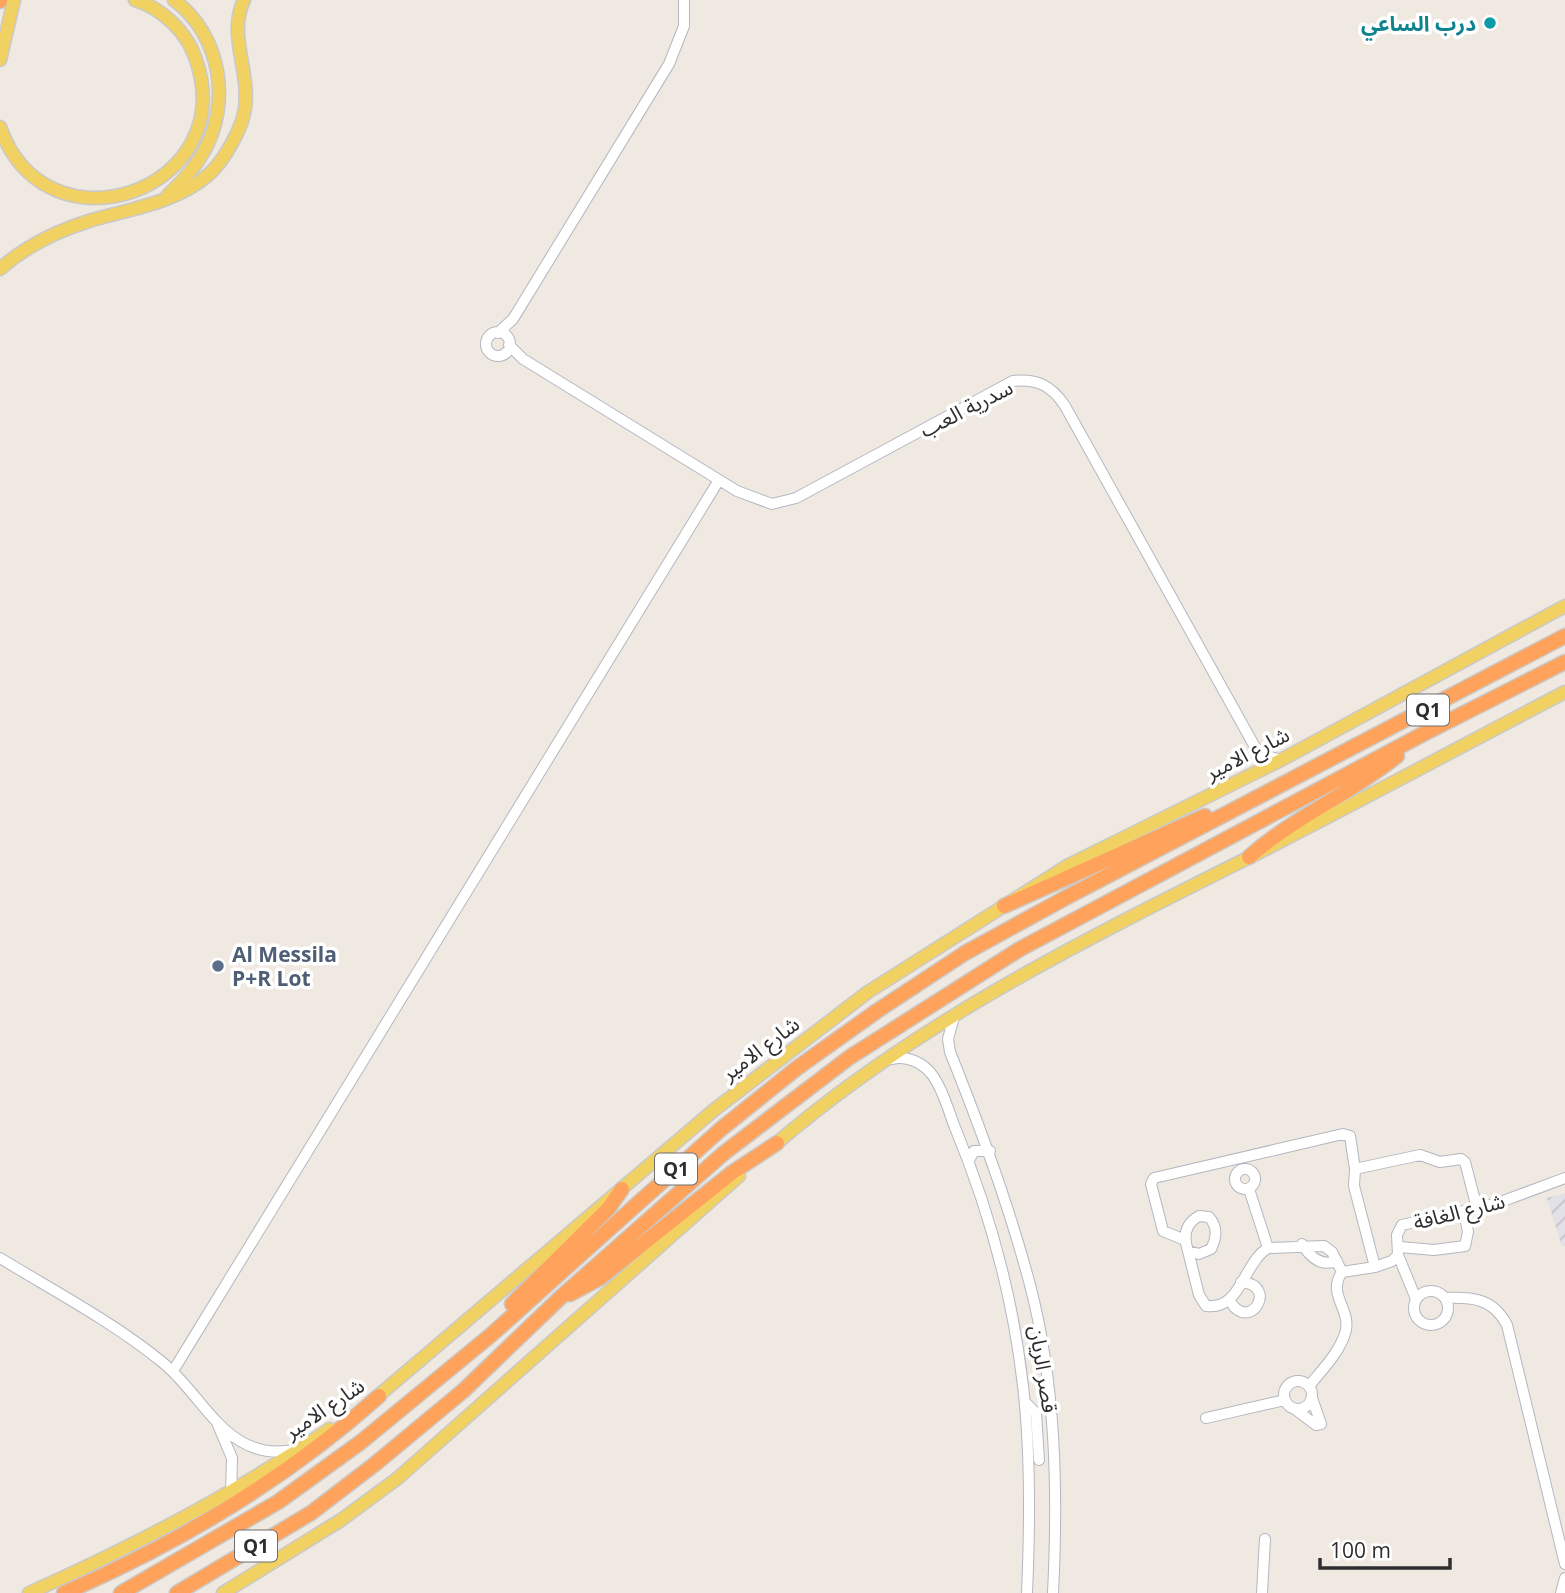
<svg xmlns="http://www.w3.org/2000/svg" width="1565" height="1593" font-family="'Open Sans','Noto Sans Arabic',sans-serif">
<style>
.industrial{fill:url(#industrial-furrows)}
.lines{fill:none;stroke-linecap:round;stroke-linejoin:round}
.minor-casing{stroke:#b4b7c1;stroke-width:12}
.major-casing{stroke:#c9c9c9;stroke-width:15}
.highway-casing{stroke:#c9c9c9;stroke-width:17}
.minor{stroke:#fff;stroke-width:10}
.major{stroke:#f2d163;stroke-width:12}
.highway{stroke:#ffa35c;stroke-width:14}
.culture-dot{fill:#0f9aa8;stroke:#fff;stroke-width:2.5}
.service-dot{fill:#5c6f8a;stroke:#fff;stroke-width:2.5}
.labels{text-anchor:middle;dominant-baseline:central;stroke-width:7;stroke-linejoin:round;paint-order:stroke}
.shield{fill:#fff;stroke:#6d6d6d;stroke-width:2}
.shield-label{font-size:19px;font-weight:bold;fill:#2e2e2e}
.culture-label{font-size:21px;font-weight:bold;fill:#0d838f;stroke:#fff;text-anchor:end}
.street-label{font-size:21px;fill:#2e2e2e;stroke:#fff}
.service-label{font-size:21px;font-weight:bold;fill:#4e5e75;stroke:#fff;text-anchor:start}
</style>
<defs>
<pattern id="industrial-furrows" width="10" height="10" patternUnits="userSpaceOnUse" patternTransform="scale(1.75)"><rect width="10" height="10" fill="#e3e1e8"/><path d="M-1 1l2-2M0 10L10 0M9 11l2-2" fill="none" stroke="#c3c1c7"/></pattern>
</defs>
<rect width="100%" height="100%" fill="#efe9e1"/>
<!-- industrial -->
<path class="industrial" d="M1565,1193V1246L1562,1247L1547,1198Z"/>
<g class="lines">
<!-- minor casing -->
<g class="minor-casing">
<path id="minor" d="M486 344a12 12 0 1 1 24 0a12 12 0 1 1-24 0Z
M498,333L513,319L669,64L684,26V0
M509,345L523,359L737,491L772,504L796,498L1013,381C1037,378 1052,386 1065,406L1255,747L1267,756L1281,760
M954,1017L948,1039L950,1052C981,1129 1009,1205 1030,1285C1056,1384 1058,1491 1053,1593
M892,1059C907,1055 924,1063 933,1076C943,1090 948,1109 954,1125C988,1207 1013,1297 1023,1386C1031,1454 1030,1524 1027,1593
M969,1160L974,1151H990
M1235 1179a10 10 0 1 1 20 0a10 10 0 1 1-20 0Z
M1249,1189L1268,1248
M1199,1216L1209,1217C1218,1227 1217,1237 1211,1249L1199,1254L1188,1251C1183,1236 1185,1224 1199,1216Z
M1185,1240L1163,1231L1151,1184L1154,1178L1343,1134L1350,1136L1355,1169
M1302,1244C1310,1257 1321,1267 1337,1261
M1400,1247L1434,1250L1465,1246L1468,1232L1464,1211
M1188,1251L1199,1295L1206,1306C1241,1311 1243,1263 1268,1248L1324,1246L1332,1252L1342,1272
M1398,1255L1416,1299
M0,1258C54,1291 113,1322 162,1362C191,1385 209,1422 240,1441C258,1452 277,1454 297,1449
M1375,1267L1354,1186L1355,1169L1420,1155L1440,1162L1461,1159L1465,1162L1477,1208
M1414 1308a17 17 0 1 1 34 0a17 17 0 1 1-34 0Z
M1445,1298C1472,1297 1493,1298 1507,1325L1565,1564
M1230,1301C1249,1334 1280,1285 1241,1282
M173,1371L719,480
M1284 1395a14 14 0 1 1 28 0a14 14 0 1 1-28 0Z
M1309,1386C1322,1370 1341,1351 1346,1330C1350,1308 1327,1294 1342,1272L1375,1267L1392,1261L1398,1255L1397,1235L1402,1225L1495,1204L1565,1178
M1025,1402L1036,1413L1039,1460
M1296,1410L1316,1425L1321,1424L1312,1398
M1206,1418L1285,1400
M218,1425L232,1458L231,1494
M1262,1593L1265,1539
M1561,1593L1565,1578"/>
</g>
<!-- major casing -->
<g class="major-casing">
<path id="major" d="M0,60L14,0
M0,127C46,259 244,190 195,57C186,31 161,8 135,0
M168,195C181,182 194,169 203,153C232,103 221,35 174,0
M0,269C26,246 57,231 89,221C129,209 176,203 208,175C222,163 231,146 238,131C261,84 224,42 244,0
M771,1148C912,1025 1084,940 1250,857C1356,803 1460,747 1565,692
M371,1402L714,1110L868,992L1067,866L1281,760L1565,606
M29,1593C135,1546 234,1494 330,1429
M223,1593L341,1520L398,1478L739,1176"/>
</g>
<!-- highway casing -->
<g class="highway-casing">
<path id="highway" d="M0,1V0
M1249,857C1294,817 1350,794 1397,756
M1004,906L1205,816
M570,1294L600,1278L733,1172L777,1143
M512,1304L608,1209L622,1189
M64,1593C179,1543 285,1480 379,1396
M121,1593L278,1502L361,1442L491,1335L721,1129L797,1068L877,1011L965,953L1067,897L1565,636
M177,1593L311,1513L375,1464L463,1391L562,1296L724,1153L850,1057L1020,949L1425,733L1565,662"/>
</g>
<!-- minor -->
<use href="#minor" class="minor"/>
<!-- major -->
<use href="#major" class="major"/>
<!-- highway -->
<use href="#highway" class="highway"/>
</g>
<!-- markers -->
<circle class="culture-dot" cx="1490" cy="23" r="7"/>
<circle class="service-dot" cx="218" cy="966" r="7"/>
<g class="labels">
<!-- shield labels -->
<g class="shield">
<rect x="1407" y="694.5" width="42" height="31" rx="5"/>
<rect x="655" y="1153.5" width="42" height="31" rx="5"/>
<rect x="235" y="1530.5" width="42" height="31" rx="5"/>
</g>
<g class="shield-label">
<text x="1428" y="710">Q1</text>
<text x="676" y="1169">Q1</text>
<text x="256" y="1546">Q1</text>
</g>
<!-- culture labels -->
<g class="culture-label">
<text x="1476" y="23">درب الساعي</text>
</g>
<!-- street labels -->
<g class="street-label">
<text transform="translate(966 408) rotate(-27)">سدرية العب</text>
<text transform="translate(1247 753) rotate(-27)">شارع الامير</text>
<text transform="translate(760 1048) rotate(-37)">شارع الامير</text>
<text transform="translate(1459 1211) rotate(-14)">شارع الغافة</text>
<text transform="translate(1044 1369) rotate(81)">قصر الريان</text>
<text transform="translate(324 1408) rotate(-34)">شارع الامير</text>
</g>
<!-- service labels -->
<g class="service-label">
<text x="232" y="954">Al Messila<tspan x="232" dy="24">P+R Lot</tspan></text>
</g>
</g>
<!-- scale -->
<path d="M1320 1558v10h130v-10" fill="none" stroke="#2e2e2e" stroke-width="3.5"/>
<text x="1330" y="1558" font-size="21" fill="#2e2e2e" stroke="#ffffff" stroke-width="5" paint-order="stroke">100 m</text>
</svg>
